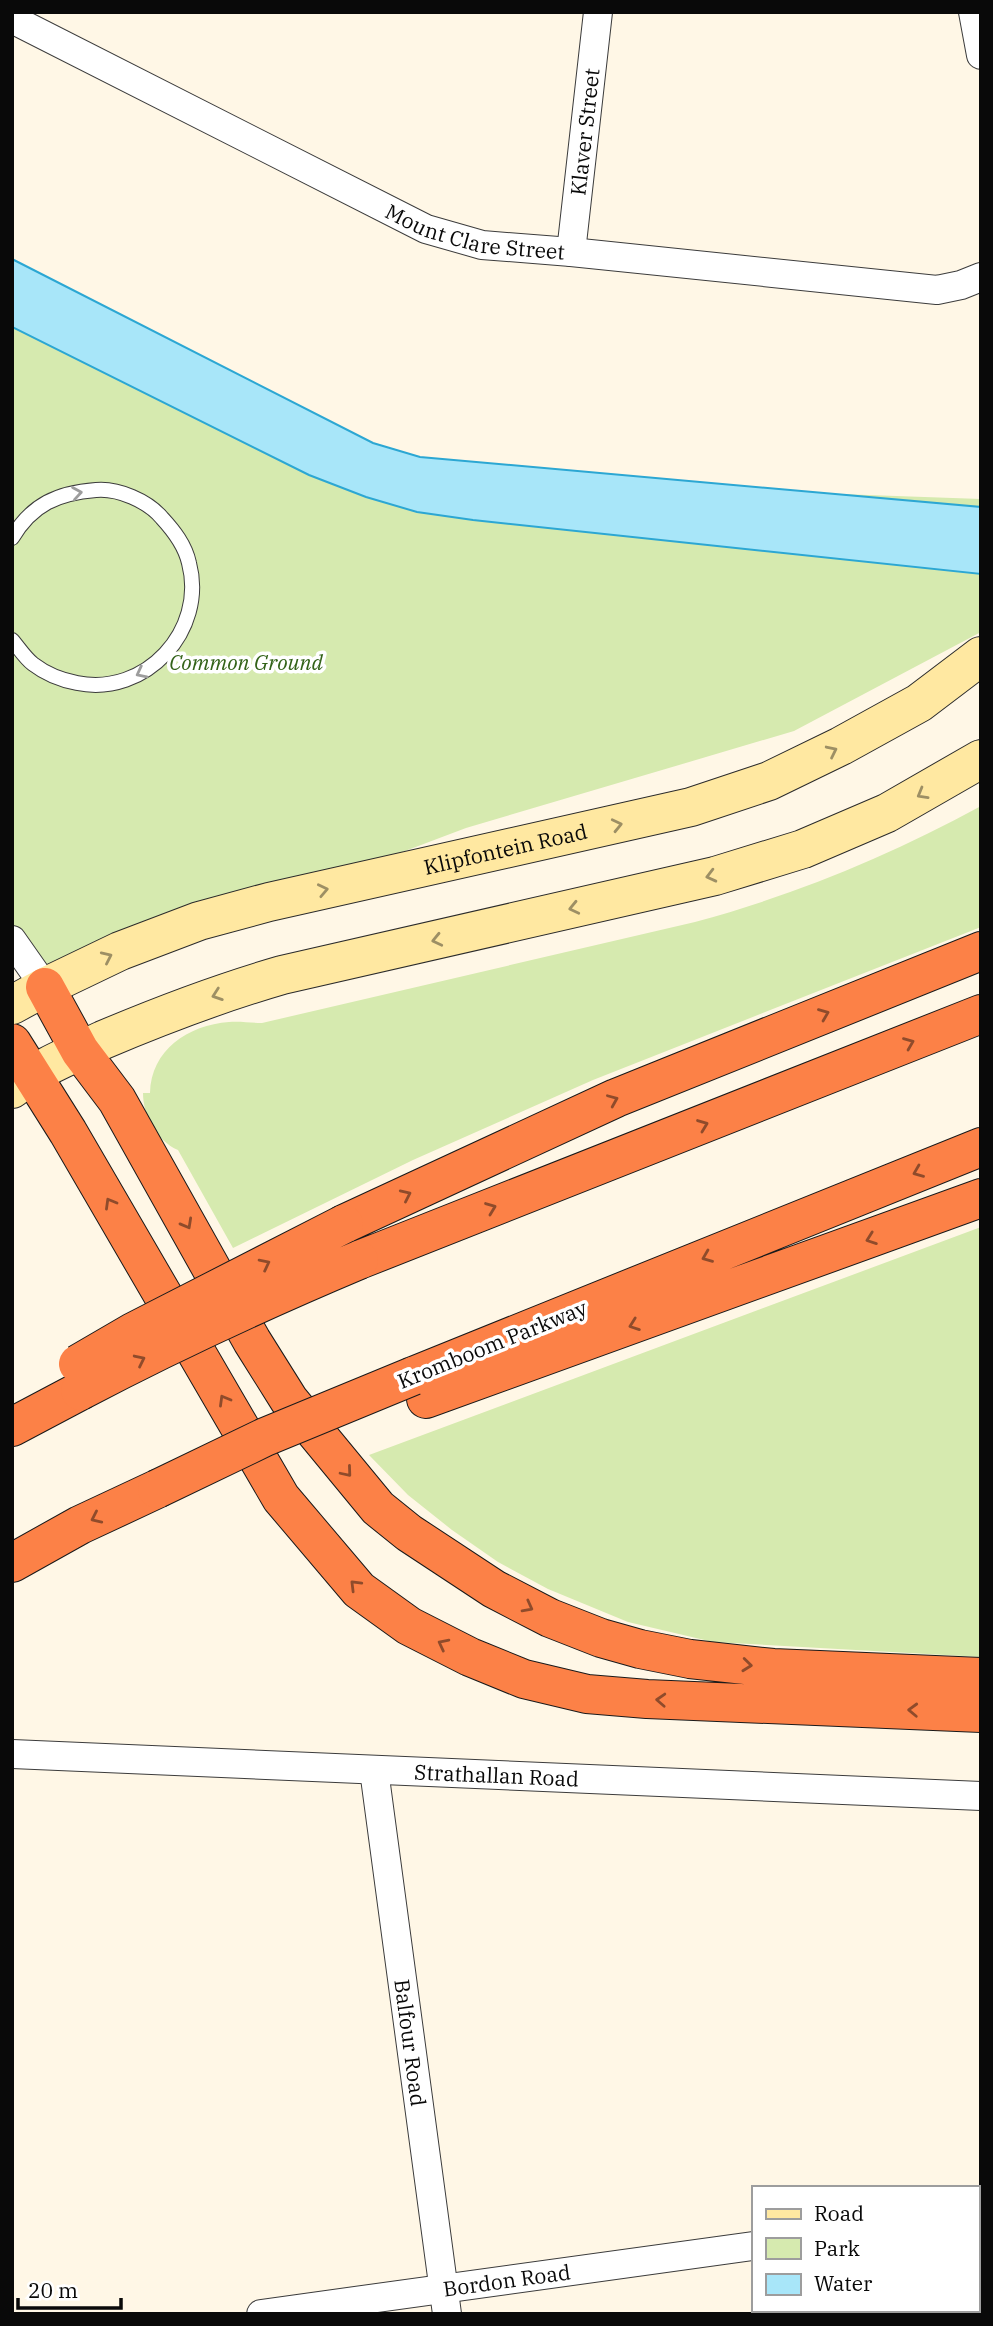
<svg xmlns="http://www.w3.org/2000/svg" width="993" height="2326" font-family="'IBM Plex Serif',serif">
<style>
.green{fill:#d6eaaf}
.water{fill:#a8e6f9;stroke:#2ca7d3;stroke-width:2}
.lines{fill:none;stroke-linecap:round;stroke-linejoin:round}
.lane-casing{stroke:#3c3c3c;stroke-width:16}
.street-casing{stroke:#3c3c3c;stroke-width:30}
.secondary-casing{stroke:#2b2b2b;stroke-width:40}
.highway-casing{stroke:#1a1a1a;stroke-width:40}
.lane{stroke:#fff;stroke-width:14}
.street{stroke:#fff;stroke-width:28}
.secondary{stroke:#ffe8a1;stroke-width:38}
.highway{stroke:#fc8147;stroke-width:38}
.highway-bridge-casing{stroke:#1a1a1a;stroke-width:40;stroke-linecap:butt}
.highway-bridge{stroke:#fc8147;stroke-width:38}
.oneway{stroke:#9d9d9d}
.oneway2{stroke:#9d8f64}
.oneway3{stroke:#8f4b2b}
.labels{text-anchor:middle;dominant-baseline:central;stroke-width:7;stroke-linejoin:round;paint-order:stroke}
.street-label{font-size:21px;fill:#090909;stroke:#fff}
.park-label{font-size:21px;font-style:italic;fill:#326218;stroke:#fff}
</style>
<rect width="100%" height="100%" fill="#fff7e6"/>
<!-- green -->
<path class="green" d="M12,286L396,478L981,499V632L794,731L466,828L45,987L12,942Z
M981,806V927L593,1080L413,1160L233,1248L178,1150C157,1141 143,1116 143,1093H150C151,1050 188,1025 229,1022C240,1021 251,1023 262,1023L695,922C795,895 889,856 981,806Z
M981,1227V1657L713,1642L628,1622L548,1589L498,1562L452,1530L408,1495L369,1455Z"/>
<!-- water -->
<path class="water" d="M12,259L373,443L420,457L981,507V574L473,520L417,512L366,497L309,475L12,327Z"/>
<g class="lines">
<!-- lane casing -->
<g class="lane-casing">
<path id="lane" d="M12,538C32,504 58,493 96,490C118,488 148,501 162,518C174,531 185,545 189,563C207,631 145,697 77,683C61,680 46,674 33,664C25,658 19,648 12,640"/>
</g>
<!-- street casing -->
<g class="street-casing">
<g id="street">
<path d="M973,12L981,55"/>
<path id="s1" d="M12,19L426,229L482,245L571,252L937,290L961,285L981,277"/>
<path id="s2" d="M571,252L598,12"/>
<path d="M12,940L45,987"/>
<path id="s3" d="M12,1754L981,1796"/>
<path id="s4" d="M374,1770L447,2314"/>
<path d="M977,2215H981"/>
<path id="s5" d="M261,2314L753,2246"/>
</g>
</g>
<!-- secondary casing -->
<g class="secondary-casing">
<g id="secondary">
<path id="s6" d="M12,1005L45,987L120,951L199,921L269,902L691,807L769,781L841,746L919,703L981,656"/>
<path d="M12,1089C38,1068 73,1054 103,1040C162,1015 220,993 282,975L715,876L803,849L887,813L981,759"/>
</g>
</g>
<!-- highway casing -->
<g class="highway-casing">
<path id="highway" d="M45,987L80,1051L117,1100L252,1341L289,1400L378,1508L409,1533L494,1589L550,1618L601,1638L640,1649L690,1659L773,1668L981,1677
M12,1043L68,1132L281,1498L359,1590L409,1626L470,1657L524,1679L587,1694L647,1699L981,1713
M344,1224L616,1098L981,951
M359,1260L981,1014
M413,1376L981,1147
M426,1399L981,1198
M12,1427L80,1391
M12,1563L80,1525L157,1489"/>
</g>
<!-- lane -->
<use href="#lane" class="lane"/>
<!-- street -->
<use href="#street" class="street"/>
<!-- secondary -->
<use href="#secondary" class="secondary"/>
<!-- highway -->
<use href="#highway" class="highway"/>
<!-- highway-bridge casing -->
<g class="highway-bridge-casing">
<path id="highway-bridge" d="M78,1364L133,1332L344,1224
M80,1391C171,1343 264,1300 359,1260
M157,1489L265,1437L413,1376"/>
</g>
<!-- highway-bridge -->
<use href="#highway-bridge" class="highway-bridge"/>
</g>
<!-- one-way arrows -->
<defs><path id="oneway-chevron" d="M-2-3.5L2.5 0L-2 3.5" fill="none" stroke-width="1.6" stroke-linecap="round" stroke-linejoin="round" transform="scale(1.75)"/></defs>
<g class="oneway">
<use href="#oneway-chevron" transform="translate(77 493) rotate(-9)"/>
<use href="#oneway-chevron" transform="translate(141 673) rotate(153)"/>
</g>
<g class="oneway2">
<use href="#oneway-chevron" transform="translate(832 751) rotate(-26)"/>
<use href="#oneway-chevron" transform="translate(922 794) rotate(150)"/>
<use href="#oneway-chevron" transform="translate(617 825) rotate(-13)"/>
<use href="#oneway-chevron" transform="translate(711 876) rotate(166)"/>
<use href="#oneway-chevron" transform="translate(323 890) rotate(-12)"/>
<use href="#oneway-chevron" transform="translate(574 908) rotate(167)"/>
<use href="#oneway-chevron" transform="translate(437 940) rotate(167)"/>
<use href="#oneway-chevron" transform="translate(107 957) rotate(-25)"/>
<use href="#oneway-chevron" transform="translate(217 995) rotate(161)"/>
</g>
<g class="oneway3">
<use href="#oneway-chevron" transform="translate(824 1014) rotate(-22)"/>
<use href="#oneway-chevron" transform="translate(909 1043) rotate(-22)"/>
<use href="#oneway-chevron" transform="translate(613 1100) rotate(-23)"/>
<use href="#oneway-chevron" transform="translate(703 1125) rotate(-21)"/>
<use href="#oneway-chevron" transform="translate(918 1172) rotate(158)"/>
<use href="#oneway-chevron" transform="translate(406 1195) rotate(-25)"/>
<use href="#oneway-chevron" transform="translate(110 1203) rotate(-120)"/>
<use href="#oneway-chevron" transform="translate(491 1208) rotate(-21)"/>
<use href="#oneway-chevron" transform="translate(187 1224) rotate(61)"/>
<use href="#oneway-chevron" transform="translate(871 1239) rotate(160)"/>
<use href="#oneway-chevron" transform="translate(707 1257) rotate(158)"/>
<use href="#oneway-chevron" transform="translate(265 1264) rotate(-27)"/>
<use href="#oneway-chevron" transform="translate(634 1325) rotate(160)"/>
<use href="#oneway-chevron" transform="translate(140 1360) rotate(-26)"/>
<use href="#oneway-chevron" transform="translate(224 1400) rotate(-120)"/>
<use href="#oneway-chevron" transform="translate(347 1472) rotate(50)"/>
<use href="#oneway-chevron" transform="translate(96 1518) rotate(155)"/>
<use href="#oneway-chevron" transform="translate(355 1585) rotate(-135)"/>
<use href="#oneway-chevron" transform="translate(528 1607) rotate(28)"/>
<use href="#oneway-chevron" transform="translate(443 1644) rotate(-153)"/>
<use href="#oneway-chevron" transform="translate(747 1665) rotate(6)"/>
<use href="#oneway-chevron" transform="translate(661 1700) rotate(-177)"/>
<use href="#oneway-chevron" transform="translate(913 1710) rotate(-178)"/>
</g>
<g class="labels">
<!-- street labels -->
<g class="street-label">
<text stroke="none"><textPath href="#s2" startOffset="121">Klaver Street</textPath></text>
<text stroke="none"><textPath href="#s1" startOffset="513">Mount Clare Street</textPath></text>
<text stroke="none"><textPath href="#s6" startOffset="520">Klipfontein Road</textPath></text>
<text transform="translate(492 1344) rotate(-22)">Kromboom Parkway</text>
<text stroke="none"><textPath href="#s3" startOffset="485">Strathallan Road</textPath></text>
<text stroke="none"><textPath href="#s4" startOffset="275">Balfour Road</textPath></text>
<text stroke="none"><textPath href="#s5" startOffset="248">Bordon Road</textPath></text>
</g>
<!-- park labels -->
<g class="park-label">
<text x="246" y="662">Common Ground</text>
</g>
</g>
<!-- border -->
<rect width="993" height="2326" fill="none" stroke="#090909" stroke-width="28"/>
<!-- legend -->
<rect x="752" y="2186" width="228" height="126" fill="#ffffff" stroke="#9d9d9d" stroke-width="2"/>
<rect x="766" y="2209" width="35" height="10" fill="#ffe8a1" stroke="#9d9d9d" stroke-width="2"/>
<text x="814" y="2221" font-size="21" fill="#090909">Road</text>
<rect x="766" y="2238" width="35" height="21" fill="#d6eaaf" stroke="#9d9d9d" stroke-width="2"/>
<text x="814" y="2256" font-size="21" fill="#090909">Park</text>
<rect x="766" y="2274" width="35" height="21" fill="#a8e6f9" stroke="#9d9d9d" stroke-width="2"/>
<text x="814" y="2291" font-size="21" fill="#090909">Water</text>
<!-- scale -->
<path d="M18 2298v10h103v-10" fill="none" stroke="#090909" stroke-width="3.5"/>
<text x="28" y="2298" font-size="21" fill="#090909" stroke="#ffffff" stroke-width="5" paint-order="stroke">20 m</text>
</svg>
